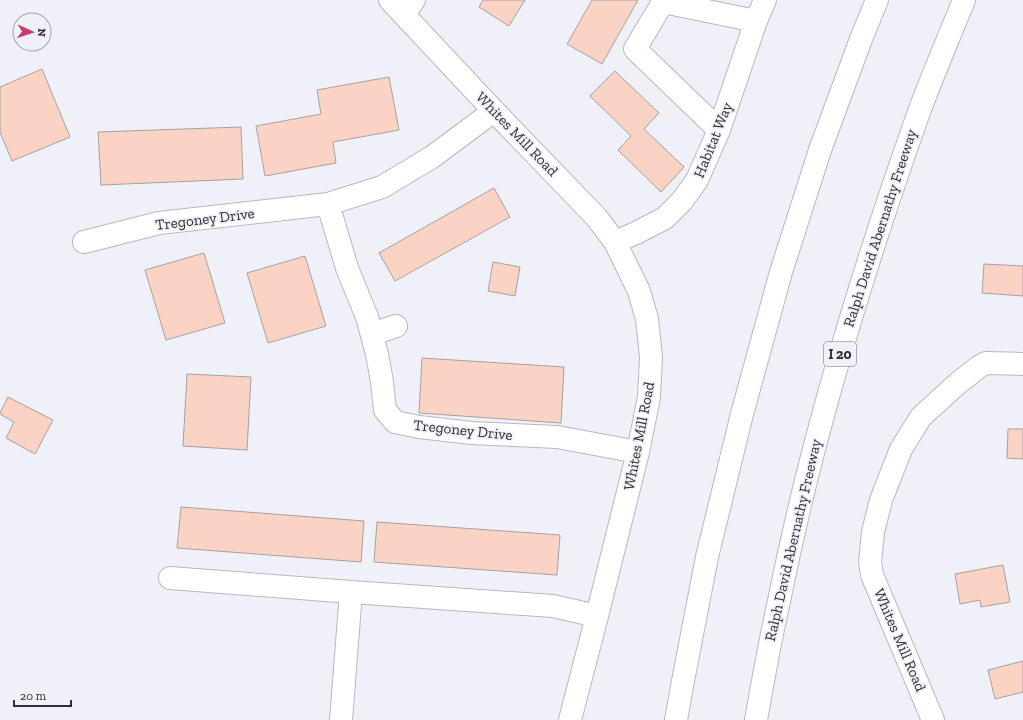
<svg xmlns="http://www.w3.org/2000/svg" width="1023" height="720" font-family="'Zilla Slab',serif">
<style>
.building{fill:#fad3c5;stroke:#a7a09e}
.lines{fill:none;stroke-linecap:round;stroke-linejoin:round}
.minor-casing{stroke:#b7b8be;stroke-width:24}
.highway-casing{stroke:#b7b8be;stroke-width:24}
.minor{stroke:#fff;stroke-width:22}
.highway{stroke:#fff;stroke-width:22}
.labels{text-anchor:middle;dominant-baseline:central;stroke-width:3.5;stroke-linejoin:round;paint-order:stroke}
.shield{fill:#f0f1f8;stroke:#69696d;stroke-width:1}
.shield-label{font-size:14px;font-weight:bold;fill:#2f2f32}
.street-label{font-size:15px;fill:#2f2f32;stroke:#f0f1f8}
</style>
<rect width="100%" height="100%" fill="#f0f1f8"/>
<!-- building -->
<path class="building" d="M483,0H525L509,26L479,7Z
M592,0H638L602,64L567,44Z
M42,69L70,137L12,161L0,132V87Z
M615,71L659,113L644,129L684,167L661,192L618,150L631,136L590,96Z
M389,77L399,130L333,142L336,163L265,176L256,126L321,114L317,90Z
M241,127L243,179L101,185L98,132Z
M494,188L510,217L395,281L379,253Z
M204,253L225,323L166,340L145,270Z
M305,256L326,326L268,343L247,273Z
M493,262L520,267L515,296L488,291Z
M984,264L1023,266V296L982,293Z
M422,358L564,367L561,423L419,413Z
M187,374L251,377L247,450L183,446Z
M8,397L53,420L35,454L6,438L14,422L0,414V413Z
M1008,429H1023V459L1007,458Z
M181,507L364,521L361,562L177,548Z
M377,522L560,535L557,575L374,562Z
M1003,565L1010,602L981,607L980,600L960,604L955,574Z
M1023,661V692L995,699L988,670Z"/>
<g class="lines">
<!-- minor casing -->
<g class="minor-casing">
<path id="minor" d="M390,0L494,111L597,218L615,242L639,291L647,319L651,357L649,397L638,452L597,616L570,720
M404,15L414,0
M719,130L635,49L663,2L756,21
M328,204L347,268L367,317L377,354L382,382L385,410L395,422L419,427L472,433L557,437L638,452
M84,242L159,223L328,204L382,187L432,157L494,111
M615,242L636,233L665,218L682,201L697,180L719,130L756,21L765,0
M372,334L396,326
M170,578L351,592L553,606L597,616
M341,720L351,592
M933,720L872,575L870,562L873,532L881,500L901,449L921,417L957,384L980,366L986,363L1023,364"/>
</g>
<!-- highway casing -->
<g class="highway-casing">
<path id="highway" d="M676,720L683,681L707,557L742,414L781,272L820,150L861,39L877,0
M756,720C763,680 770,641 779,601C812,435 862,272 919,112C933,74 949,37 964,0"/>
</g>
<!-- minor -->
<use href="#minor" class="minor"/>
<!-- highway -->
<use href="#highway" class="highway"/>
</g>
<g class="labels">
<!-- shield labels -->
<rect class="shield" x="824" y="342" width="32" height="24" rx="3"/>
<g class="shield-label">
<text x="840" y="354">I 20</text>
</g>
<!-- street labels -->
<g class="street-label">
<text transform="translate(517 134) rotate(46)">Whites Mill Road</text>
<text transform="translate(713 140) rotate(-68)">Habitat Way</text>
<text transform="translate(205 219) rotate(-7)">Tregoney Drive</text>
<text transform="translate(880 228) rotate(-72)">Ralph David Abernathy Freeway</text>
<text transform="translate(463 430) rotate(6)">Tregoney Drive</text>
<text transform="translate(639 436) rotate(-79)">Whites Mill Road</text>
<text transform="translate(793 540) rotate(-77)">Ralph David Abernathy Freeway</text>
<text transform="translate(900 640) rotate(67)">Whites Mill Road</text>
</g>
</g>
<!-- north arrow -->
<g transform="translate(32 32) rotate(93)"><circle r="19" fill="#f0f1f8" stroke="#a3a3a9"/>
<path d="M0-3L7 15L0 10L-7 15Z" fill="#c93d6e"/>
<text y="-6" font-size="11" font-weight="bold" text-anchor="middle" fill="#2f2f32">N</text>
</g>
<!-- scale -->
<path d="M14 700v6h57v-6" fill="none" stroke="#2f2f32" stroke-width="2"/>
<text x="20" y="700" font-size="12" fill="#2f2f32" stroke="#f0f1f8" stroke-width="3" paint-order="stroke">20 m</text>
</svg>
